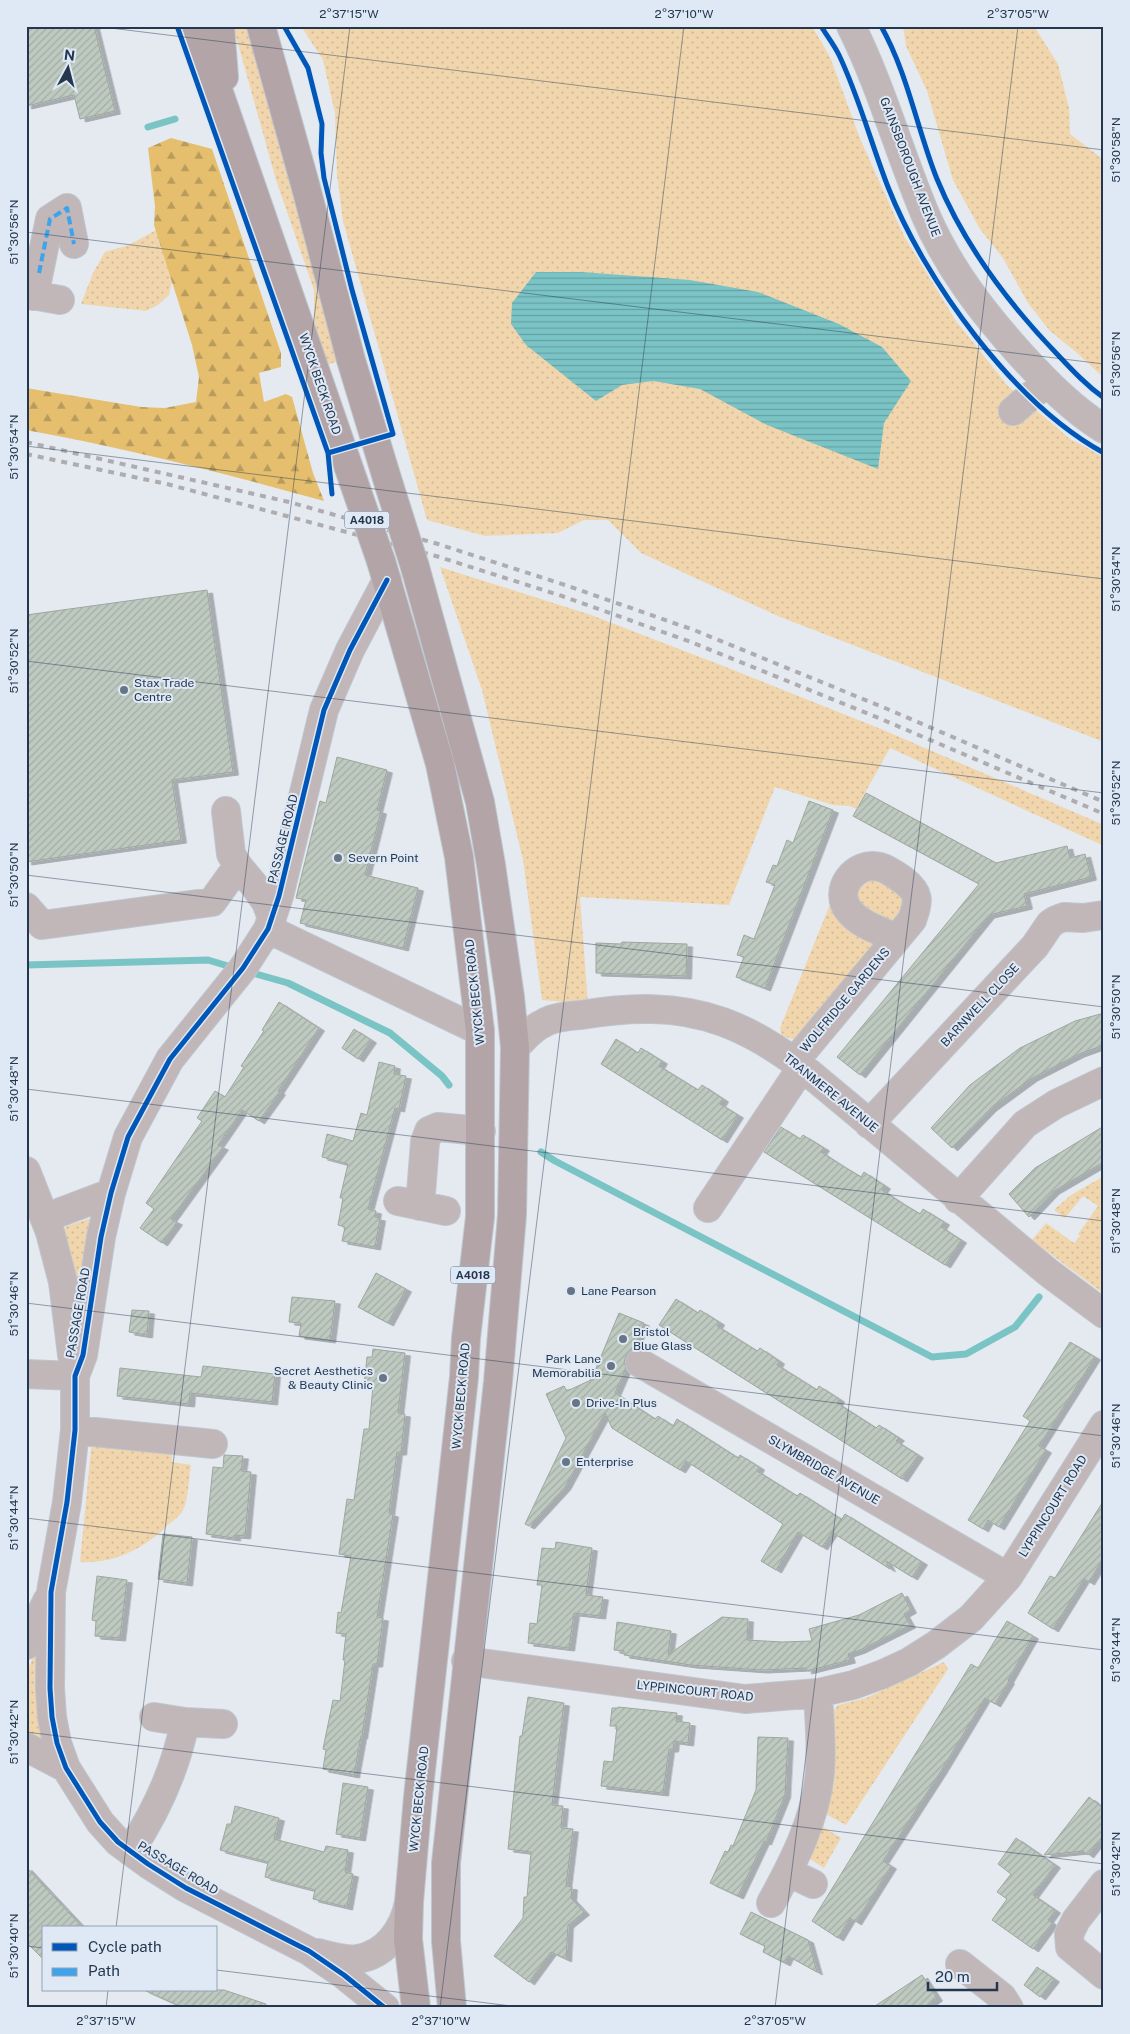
<svg xmlns="http://www.w3.org/2000/svg" width="1130" height="2034" font-family="'Public Sans',sans-serif">
<style>
.grass{fill:url(#grass-dots)}
.forest{fill:url(#forest-firs)}
.water{fill:url(#water-rules)}
.lines{fill:none;stroke-linecap:round;stroke-linejoin:round}
.stream{stroke:#7bc4c6;stroke-width:7}
.building{fill:url(#building-hatch);stroke:#9da79e;filter:url(#shadow)}
.minor-casing{stroke:#bec6cf;stroke-width:30}
.major-casing{stroke:#bec6cf;stroke-width:30}
.minor{stroke:#c1b6b8;stroke-width:28}
.major{stroke:#b3a5a7;stroke-width:28}
.rail{stroke:#afacaf;stroke-width:4;stroke-dasharray:6 6;stroke-linecap:butt}
.major-bridge-casing{stroke:#bec6cf;stroke-width:30;stroke-linecap:butt}
.major-bridge{stroke:#b3a5a7;stroke-width:28}
.quiet{stroke:#3ea3ed;stroke-width:4;stroke-dasharray:8 4;stroke-linecap:butt}
.cycleway-casing{stroke:#dfe9f5;stroke-width:8}
.cycleway{stroke:#0057b8;stroke-width:5}
.ticks{fill:none;stroke:#24374f;stroke-width:1;stroke-opacity:0.45}
.poi-dot{fill:#677687;stroke:#dfe9f5;stroke-width:2}
.labels{text-anchor:middle;dominant-baseline:central;stroke-width:4;stroke-linejoin:round;paint-order:stroke}
.shield{fill:#dfe9f5;stroke:#5c6c81;stroke-width:1}
.shield-label{font-size:11px;font-weight:bold;fill:#24374f}
.street-label{font-size:12px;fill:#24374f;stroke:#dfe9f5}
.poi-label{font-size:12px;fill:#24374f;stroke:#dfe9f5;text-anchor:start}
.neatline{fill:none;stroke:#24374f;stroke-width:2}
.ticks-label{font-size:12px;text-anchor:middle;fill:#24374f}
</style>
<defs>
<pattern id="grass-dots" width="8" height="8" patternUnits="userSpaceOnUse" patternTransform="scale(1.25)"><rect width="8" height="8" fill="#f1d6ad"/><path d="M2 2h.1M6 6h.1" fill="none" stroke="#ceb897" stroke-width="1.8" stroke-linecap="round"/></pattern>
<pattern id="forest-firs" width="22" height="20" patternUnits="userSpaceOnUse" patternTransform="scale(1.25)"><rect width="22" height="20" fill="#e5bf6e"/><path d="M5 1l3.5 6h-7zM16 11l3.5 6h-7z" fill="#b99c5d"/></pattern>
<pattern id="water-rules" width="6" height="5" patternUnits="userSpaceOnUse" patternTransform="scale(1.25)"><rect width="6" height="5" fill="#7bc4c6"/><path d="M0 2.5h6" fill="none" stroke="#65a0a3"/></pattern>
<pattern id="building-hatch" width="6" height="6" patternUnits="userSpaceOnUse" patternTransform="scale(1.25)"><rect width="6" height="6" fill="#bec9c0"/><path d="M-1 1l2-2M0 6l6-6M5 7l2-2" fill="none" stroke="#a3ada7"/></pattern>
<filter id="shadow"><feDropShadow dx="5.5" dy="3" stdDeviation="0" flood-color="#0004"/></filter>
</defs>
<rect width="100%" height="100%" fill="#e4eaf0"/>
<!-- grass -->
<path class="grass" d="M233,26H249L258,58L338,361L327,365L314,321V290L276,180Z
M301,26H812L830,57L861,141L904,236L956,321L1007,385L1070,439L1104,456V742L780,617L641,553L608,520H584L558,533L485,536L427,520L343,221L337,175L335,113L323,60Z
M903,26H1034L1058,64L1069,108L1070,134L1104,160V378L1076,352L1050,331L1028,303L1003,258L980,229L953,180L927,91L906,46Z
M156,230L172,281L169,295L158,305L146,311L81,304L93,273L105,252L129,245Z
M440,567L591,615L731,669L881,729L1104,825V846L890,748L856,809L850,806L833,805L775,787L729,905L580,897L588,1004L542,1000L523,860L482,690Z
M874,876L902,893L907,904L900,918L887,921L857,905L853,892L860,878Z
M831,902L878,945L796,1040L782,1036L780,1028Z
M1104,1176V1294L1032,1240L1046,1223L1074,1243L1080,1236L1078,1234L1098,1206L1083,1196L1065,1218L1055,1211V1209L1071,1195Z
M88,1219L93,1220L80,1307L62,1231L67,1226Z
M92,1439L166,1446L172,1455V1462L191,1465C189,1476 188,1502 183,1510C180,1516 174,1520 169,1524C145,1548 115,1564 80,1562Z
M41,1640L46,1745L26,1738V1673Z
M944,1662L948,1669L846,1825L822,1812L832,1713L838,1705L866,1698Z
M818,1824L841,1838L824,1868L805,1856Z"/>
<!-- forest -->
<path class="forest" d="M171,138L212,149L281,353V367L259,373L264,402L286,394L292,397L313,473L324,501C226,474 127,448 26,430V388L141,407L165,408L196,402L199,377L192,345L154,225L155,206L148,148Z"/>
<!-- water -->
<path class="water" d="M536,272H581L690,280L758,292L839,324L882,347L911,381L884,423L878,469L767,425L700,389L653,381L622,385L596,401L526,345L511,324L512,303Z"/>
<g class="lines">
<!-- stream -->
<path class="stream" d="M148,127L175,119
M26,965L208,960L228,966
M256,974L288,983L390,1033L442,1076L449,1085
M541,1152L555,1161L932,1357L966,1354L1015,1327L1039,1297"/>
</g>
<!-- building -->
<path class="building" d="M26,26H94L115,111L80,119L74,95L26,106Z
M207,590L233,772L172,780L181,840L26,862V615Z
M337,757L387,770L377,810L381,811L365,875L418,888L403,948L300,923L306,900L296,898L320,801L326,803Z
M866,793L996,863L1067,846L1070,858L1085,854L1091,877L1024,894L1027,906L989,915L860,1075L837,1057L979,884L853,816Z
M809,801L833,810L765,988L736,977L744,957L737,955L744,935L754,939L775,885L766,882L773,865L777,866L787,840L793,843Z
M622,942L687,944L686,976L596,973V943L621,944Z
M279,1002L319,1028L278,1091L280,1092L259,1121L242,1110L218,1145L223,1147L171,1219L177,1222L162,1243L140,1228L154,1209L146,1203L202,1121L197,1118L215,1091L225,1097L244,1067L241,1066L264,1031L262,1030Z
M1104,1013V1045L1079,1054L1032,1078L991,1108L952,1148L931,1128L970,1085L1020,1048L1075,1021Z
M354,1029L371,1040L358,1059L342,1048Z
M616,1039L638,1053L641,1048L662,1061L659,1066L698,1090L702,1085L723,1099L720,1104L738,1115L722,1140L601,1064Z
M379,1062L395,1066L394,1074L406,1076L399,1109L395,1108L368,1209L376,1211L375,1217L380,1218L375,1247L342,1241L345,1227L338,1225L343,1198H340L348,1164L322,1157L327,1134L353,1141L361,1113L367,1115Z
M1104,1126V1162L1054,1191L1029,1217L1009,1194L1035,1168Z
M781,1127L800,1139L803,1135L824,1148L821,1152L841,1165L861,1177L864,1172L885,1186L882,1190L900,1202L920,1214L923,1209L944,1222L941,1227L961,1240L945,1265L764,1152Z
M376,1273L406,1289L388,1323L358,1307Z
M292,1297L335,1301L330,1340L299,1336L301,1323L289,1322Z
M676,1299L698,1313L700,1310L719,1322L717,1326L757,1351L760,1348L779,1361L777,1365L817,1390L819,1386L839,1399L837,1403L876,1428L879,1425L899,1438L896,1441L918,1455L902,1479L659,1325Z
M132,1310L149,1311L147,1335L129,1332Z
M619,1313L644,1323L633,1349L626,1356L624,1362L626,1368L615,1393L655,1419L658,1416L673,1426L677,1419L738,1458L740,1455L759,1467L757,1471L797,1496L800,1493L841,1519L822,1547L798,1532L776,1570L761,1561L783,1524L686,1461L680,1470L655,1455L612,1428L605,1413L565,1487L529,1526L525,1524L566,1438L546,1394L564,1386L567,1391L591,1380L589,1377L592,1378Z
M1070,1342L1095,1357L1039,1446L1046,1450L999,1527L988,1520L983,1529L968,1520L1030,1421L1023,1416Z
M373,1349L405,1353L398,1413L405,1414L401,1452H397L389,1513L393,1514L377,1617L383,1618L377,1664H373L362,1736H361L354,1775L323,1769L326,1750L323,1749L333,1700L340,1701L345,1660H343L346,1634L336,1633L338,1612L341,1613L351,1556L339,1554L347,1499L354,1500L364,1429H369L373,1386L364,1385L367,1357H372Z
M203,1366L275,1374L272,1402L190,1393L189,1404L117,1396L120,1368L201,1377Z
M224,1455L243,1456L241,1471L251,1472L245,1536L235,1535V1538L206,1534L213,1467L223,1468Z
M1104,1500V1557L1089,1582L1084,1579L1053,1629L1028,1613L1050,1576L1055,1578Z
M845,1514L922,1562L912,1577L886,1561L890,1569L833,1533Z
M163,1534L192,1537L187,1583L158,1579Z
M556,1542L592,1548L586,1595L603,1597L600,1616L574,1613L569,1648L528,1643L530,1623L537,1624L542,1585H537L542,1548L555,1549Z
M97,1576L127,1580L120,1638L95,1636L96,1621L92,1620Z
M902,1593L911,1610L904,1614L910,1625L860,1650L848,1654L850,1660L806,1671V1668L762,1670L691,1665L624,1655V1651L614,1650L617,1622L671,1631L668,1655L722,1617L748,1619L747,1640L782,1642L812,1641L809,1629L859,1615Z
M1007,1621L1033,1636L1008,1680L1009,1681L995,1704L985,1698L941,1771L883,1861L891,1866L856,1922L850,1918L838,1938L812,1921L971,1664L978,1668Z
M528,1697L564,1703L552,1805L563,1806L561,1828L573,1829L566,1886L572,1887L571,1898L584,1912L568,1925L566,1959L551,1952L529,1982L494,1956L523,1918L524,1897H527L531,1852L508,1849L520,1736H522Z
M618,1707L677,1713L676,1721L690,1723L688,1743L674,1741L673,1749H669L663,1793L601,1786L604,1761L613,1762L617,1726H610L612,1708H618Z
M758,1737L788,1738L785,1795L766,1842L764,1841L738,1896L710,1883L725,1851L728,1852L731,1845L733,1846L756,1790Z
M343,1783L368,1787L360,1838L336,1834Z
M1089,1797L1104,1809V1835L1088,1855L1083,1851L1044,1855Z
M235,1806L279,1818L274,1839L324,1852L326,1846L348,1850L345,1872L353,1874L347,1907L313,1899L315,1890L265,1877L268,1862L220,1850L227,1824H231Z
M1016,1838L1055,1865L1033,1895L1055,1910L1048,1920L1052,1923L1033,1949L992,1920L1007,1899L997,1892L1011,1874L998,1864Z
M26,1867L83,1928H44V1960L26,1942Z
M751,1912L808,1940L817,1972L788,1956L785,1963L763,1952L765,1946L740,1934Z
M1037,1967L1054,1979L1040,1997L1024,1985Z
M922,1975L937,1998L923,2008H872Z
M144,1990H224L266,2004L265,2008H184Z"/>
<g class="lines">
<!-- minor casing -->
<g class="minor-casing">
<path id="minor" d="M851,26C882,88 899,153 926,216C949,269 984,314 1022,356C1047,383 1072,409 1104,429
M26,294L60,300
M34,296L50,219L67,208L74,244
M1013,411L1046,383
M226,811L231,854L238,866L254,885L266,902L272,918
M26,907L42,925L212,902L238,866
M268,929L480,1031
M515,1047C524,1039 532,1028 544,1023C554,1017 569,1016 581,1015C629,1007 677,1005 723,1022C753,1033 777,1049 802,1067L1049,1273L1104,1314
M794,1062L912,920C919,900 920,893 903,880C896,875 888,869 880,867C855,860 831,891 850,912C861,925 881,931 896,938
M869,1124L1035,946L1050,924L1056,920L1064,917L1083,918L1104,915
M26,1171L50,1232L63,1282L72,1355
M958,1199L1025,1124L1056,1104L1104,1081
M398,1201L446,1211
M420,1206L425,1142L429,1131L438,1127L481,1131
M708,1208L802,1067
M45,1218L111,1193
M640,1363L1008,1577
M26,1374L75,1376
M75,1430L213,1444
M26,1645L47,1601
M466,1661L745,1699L818,1693L853,1685L883,1674L909,1662L936,1645L971,1618L1008,1577L1104,1425
M154,1717L185,1722
M26,1747L66,1768
M130,1851C156,1812 176,1767 185,1722L223,1724
M788,1872L813,1884
M1104,1884L1076,1920L1069,1934L1070,1947L1104,1975
M771,1903C793,1863 817,1817 820,1770C822,1744 819,1718 818,1693
M318,1953C330,1956 344,1961 357,1959C386,1955 404,1929 409,1902
M960,1964L1002,1997L1009,2008
M385,2008L344,1975L309,1951L186,1888L148,1864L118,1842L100,1822L66,1768L57,1743L52,1717L50,1688L51,1592L67,1502L75,1430V1376L83,1355L101,1237L111,1193L128,1137L170,1059L243,968L268,929L279,896L324,710L350,650L387,580"/>
</g>
<!-- major casing -->
<g class="major-casing">
<path id="major" d="M196,26L353,480
M220,26L224,77
M261,26L305,184L351,360L389,485
M381,561L440,764L459,857L480,1031V1217L466,1338L464,1377L418,1797L409,1902L408,1939L416,2008
M415,567L480,802L491,865L510,997L515,1047L512,1215L498,1382L446,1863V1941L452,2008"/>
</g>
<!-- minor -->
<use href="#minor" class="minor"/>
<!-- major -->
<use href="#major" class="major"/>
<!-- rail -->
<path class="rail" d="M26,442L289,502L438,544L565,585L694,630L885,708L1104,802
M26,454L167,484L436,556L562,596L691,642L881,719L1104,814"/>
<!-- major-bridge casing -->
<g class="major-bridge-casing">
<path id="major-bridge" d="M353,480L381,561
M389,485L415,567"/>
</g>
<!-- major-bridge -->
<use href="#major-bridge" class="major-bridge"/>
<!-- quiet -->
<path class="quiet" d="M39,273L50,219L67,208L74,244"/>
<!-- cycleway casing -->
<g class="cycleway-casing">
<path id="cycleway" d="M177,26L328,453L332,494
M284,26L308,68L322,124L321,153L324,178L352,290L393,434L328,453
M821,26C827,36 834,45 839,55C859,97 871,143 888,187C925,281 1014,404 1104,453
M881,26C908,74 917,129 937,179C964,245 1008,303 1057,354C1072,370 1086,385 1104,398
M385,2008L344,1975L309,1951L186,1888L148,1864L118,1842L100,1822L66,1768L57,1743L52,1717L50,1688L51,1592L67,1502L75,1430V1376L83,1355L101,1237L111,1193L128,1137L170,1059L243,968L268,929L279,896L324,710L350,650L387,580"/>
</g>
<!-- cycleway -->
<use href="#cycleway" class="cycleway"/>
</g>
<!-- ticks -->
<path class="ticks" d="M94,26L1104,150M26,232L1104,364M26,446L1104,579M26,661L1104,793M26,875L1104,1007M26,1089L1104,1221M26,1303L1104,1436M26,1518L1104,1650M26,1732L1104,1864M116,1928L350,26M26,1946L44,1948M216,1970L528,2008M106,2008L108,1990M440,2008L684,26M775,2008L1018,26"/>
<!-- markers -->
<g class="poi-dot">
<circle cx="124" cy="690" r="5"/>
<circle cx="338" cy="858" r="5"/>
<circle cx="571" cy="1291" r="5"/>
<circle cx="623" cy="1339" r="5"/>
<circle cx="611" cy="1366" r="5"/>
<circle cx="383" cy="1378" r="5"/>
<circle cx="576" cy="1403" r="5"/>
<circle cx="566" cy="1462" r="5"/>
</g>
<g class="labels">
<!-- shield labels -->
<g class="shield">
<rect x="344.5" y="511.5" width="45" height="17" rx="4"/>
<rect x="450.5" y="1266.5" width="45" height="17" rx="4"/>
</g>
<g class="shield-label">
<text x="367" y="520">A4018</text>
<text x="473" y="1275">A4018</text>
</g>
<!-- street labels -->
<g class="street-label">
<text transform="translate(910 167) rotate(69)">GAINSBOROUGH AVENUE</text>
<text transform="translate(320 384) rotate(71)">WYCK BECK ROAD</text>
<text transform="translate(283 839) rotate(-76)">PASSAGE ROAD</text>
<text transform="translate(475 992) rotate(-96)">WYCK BECK ROAD</text>
<text transform="translate(845 1000) rotate(-50)">WOLFRIDGE GARDENS</text>
<text transform="translate(980 1005) rotate(-47)">BARNWELL CLOSE</text>
<text transform="translate(831 1093) rotate(39)">TRANMERE AVENUE</text>
<text transform="translate(78 1313) rotate(-80)">PASSAGE ROAD</text>
<text transform="translate(461 1396) rotate(-85)">WYCK BECK ROAD</text>
<text transform="translate(824 1470) rotate(30)">SLYMBRIDGE AVENUE</text>
<text transform="translate(1053 1506) rotate(-58)">LYPPINCOURT ROAD</text>
<text transform="translate(695 1691) rotate(6)">LYPPINCOURT ROAD</text>
<text transform="translate(419 1799) rotate(-84)">WYCK BECK ROAD</text>
<text transform="translate(178 1868) rotate(31)">PASSAGE ROAD</text>
</g>
<!-- poi labels -->
<g class="poi-label">
<text x="134" y="683">Stax Trade<tspan x="134" dy="14">Centre</tspan></text>
<text x="348" y="858">Severn Point</text>
<text x="581" y="1291">Lane Pearson</text>
<text x="633" y="1332">Bristol<tspan x="633" dy="14">Blue Glass</tspan></text>
<text x="601" y="1359" text-anchor="end">Park Lane<tspan x="601" dy="14">Memorabilia</tspan></text>
<text x="373" y="1371" text-anchor="end">Secret Aesthetics<tspan x="373" dy="14">&amp; Beauty Clinic</tspan></text>
<text x="586" y="1403">Drive-In Plus</text>
<text x="576" y="1462">Enterprise</text>
</g>
</g>
<!-- border -->
<rect width="1130" height="2034" fill="none" stroke="#dfe9f5" stroke-width="55"/>
<!-- legend -->
<rect x="42" y="1926" width="175" height="65" fill="#dfe9f5" stroke="#94a2b3"/>
<rect x="52" y="1943" width="25" height="8" fill="#0057b8" stroke="#94a2b3"/>
<text x="88" y="1952" font-size="15" fill="#24374f">Cycle path</text>
<rect x="52" y="1968" width="25" height="8" fill="#3ea3ed" stroke="#94a2b3"/>
<text x="88" y="1976" font-size="15" fill="#24374f">Path</text>
<!-- north arrow -->
<g transform="translate(68 68) rotate(7)" stroke="#dfe9f5" stroke-width="4" paint-order="stroke">
<path d="M0-4L9 19L0 12L-9 19Z" fill="#24374f"/>
<text y="-8" font-size="14" font-weight="bold" text-anchor="middle" fill="#24374f">N</text>
</g>
<!-- scale -->
<path d="M928 1982v8h69v-8" fill="none" stroke="#24374f" stroke-width="2.5"/>
<text x="935" y="1982" font-size="15" fill="#24374f" stroke="#dfe9f5" stroke-width="4" paint-order="stroke">20 m</text>
<rect x="28" y="28" width="1074" height="1978" class="neatline"/>
<g class="ticks-label">
<text x="349" y="18">2°37'15"W</text>
<text x="684" y="18">2°37'10"W</text>
<text x="1018" y="18">2°37'05"W</text>
<text transform="translate(1116 150) rotate(-90)" y="4">51°30'58"N</text>
<text transform="translate(14 232) rotate(-90)" y="4">51°30'56"N</text>
<text transform="translate(1116 364) rotate(-90)" y="4">51°30'56"N</text>
<text transform="translate(14 447) rotate(-90)" y="4">51°30'54"N</text>
<text transform="translate(1116 579) rotate(-90)" y="4">51°30'54"N</text>
<text transform="translate(14 661) rotate(-90)" y="4">51°30'52"N</text>
<text transform="translate(1116 793) rotate(-90)" y="4">51°30'52"N</text>
<text transform="translate(14 875) rotate(-90)" y="4">51°30'50"N</text>
<text transform="translate(1116 1007) rotate(-90)" y="4">51°30'50"N</text>
<text transform="translate(14 1089) rotate(-90)" y="4">51°30'48"N</text>
<text transform="translate(1116 1221) rotate(-90)" y="4">51°30'48"N</text>
<text transform="translate(14 1304) rotate(-90)" y="4">51°30'46"N</text>
<text transform="translate(1116 1436) rotate(-90)" y="4">51°30'46"N</text>
<text transform="translate(14 1518) rotate(-90)" y="4">51°30'44"N</text>
<text transform="translate(1116 1650) rotate(-90)" y="4">51°30'44"N</text>
<text transform="translate(14 1732) rotate(-90)" y="4">51°30'42"N</text>
<text transform="translate(1116 1864) rotate(-90)" y="4">51°30'42"N</text>
<text transform="translate(14 1946) rotate(-90)" y="4">51°30'40"N</text>
<text x="106" y="2025">2°37'15"W</text>
<text x="441" y="2025">2°37'10"W</text>
<text x="775" y="2025">2°37'05"W</text>
</g>
</svg>
